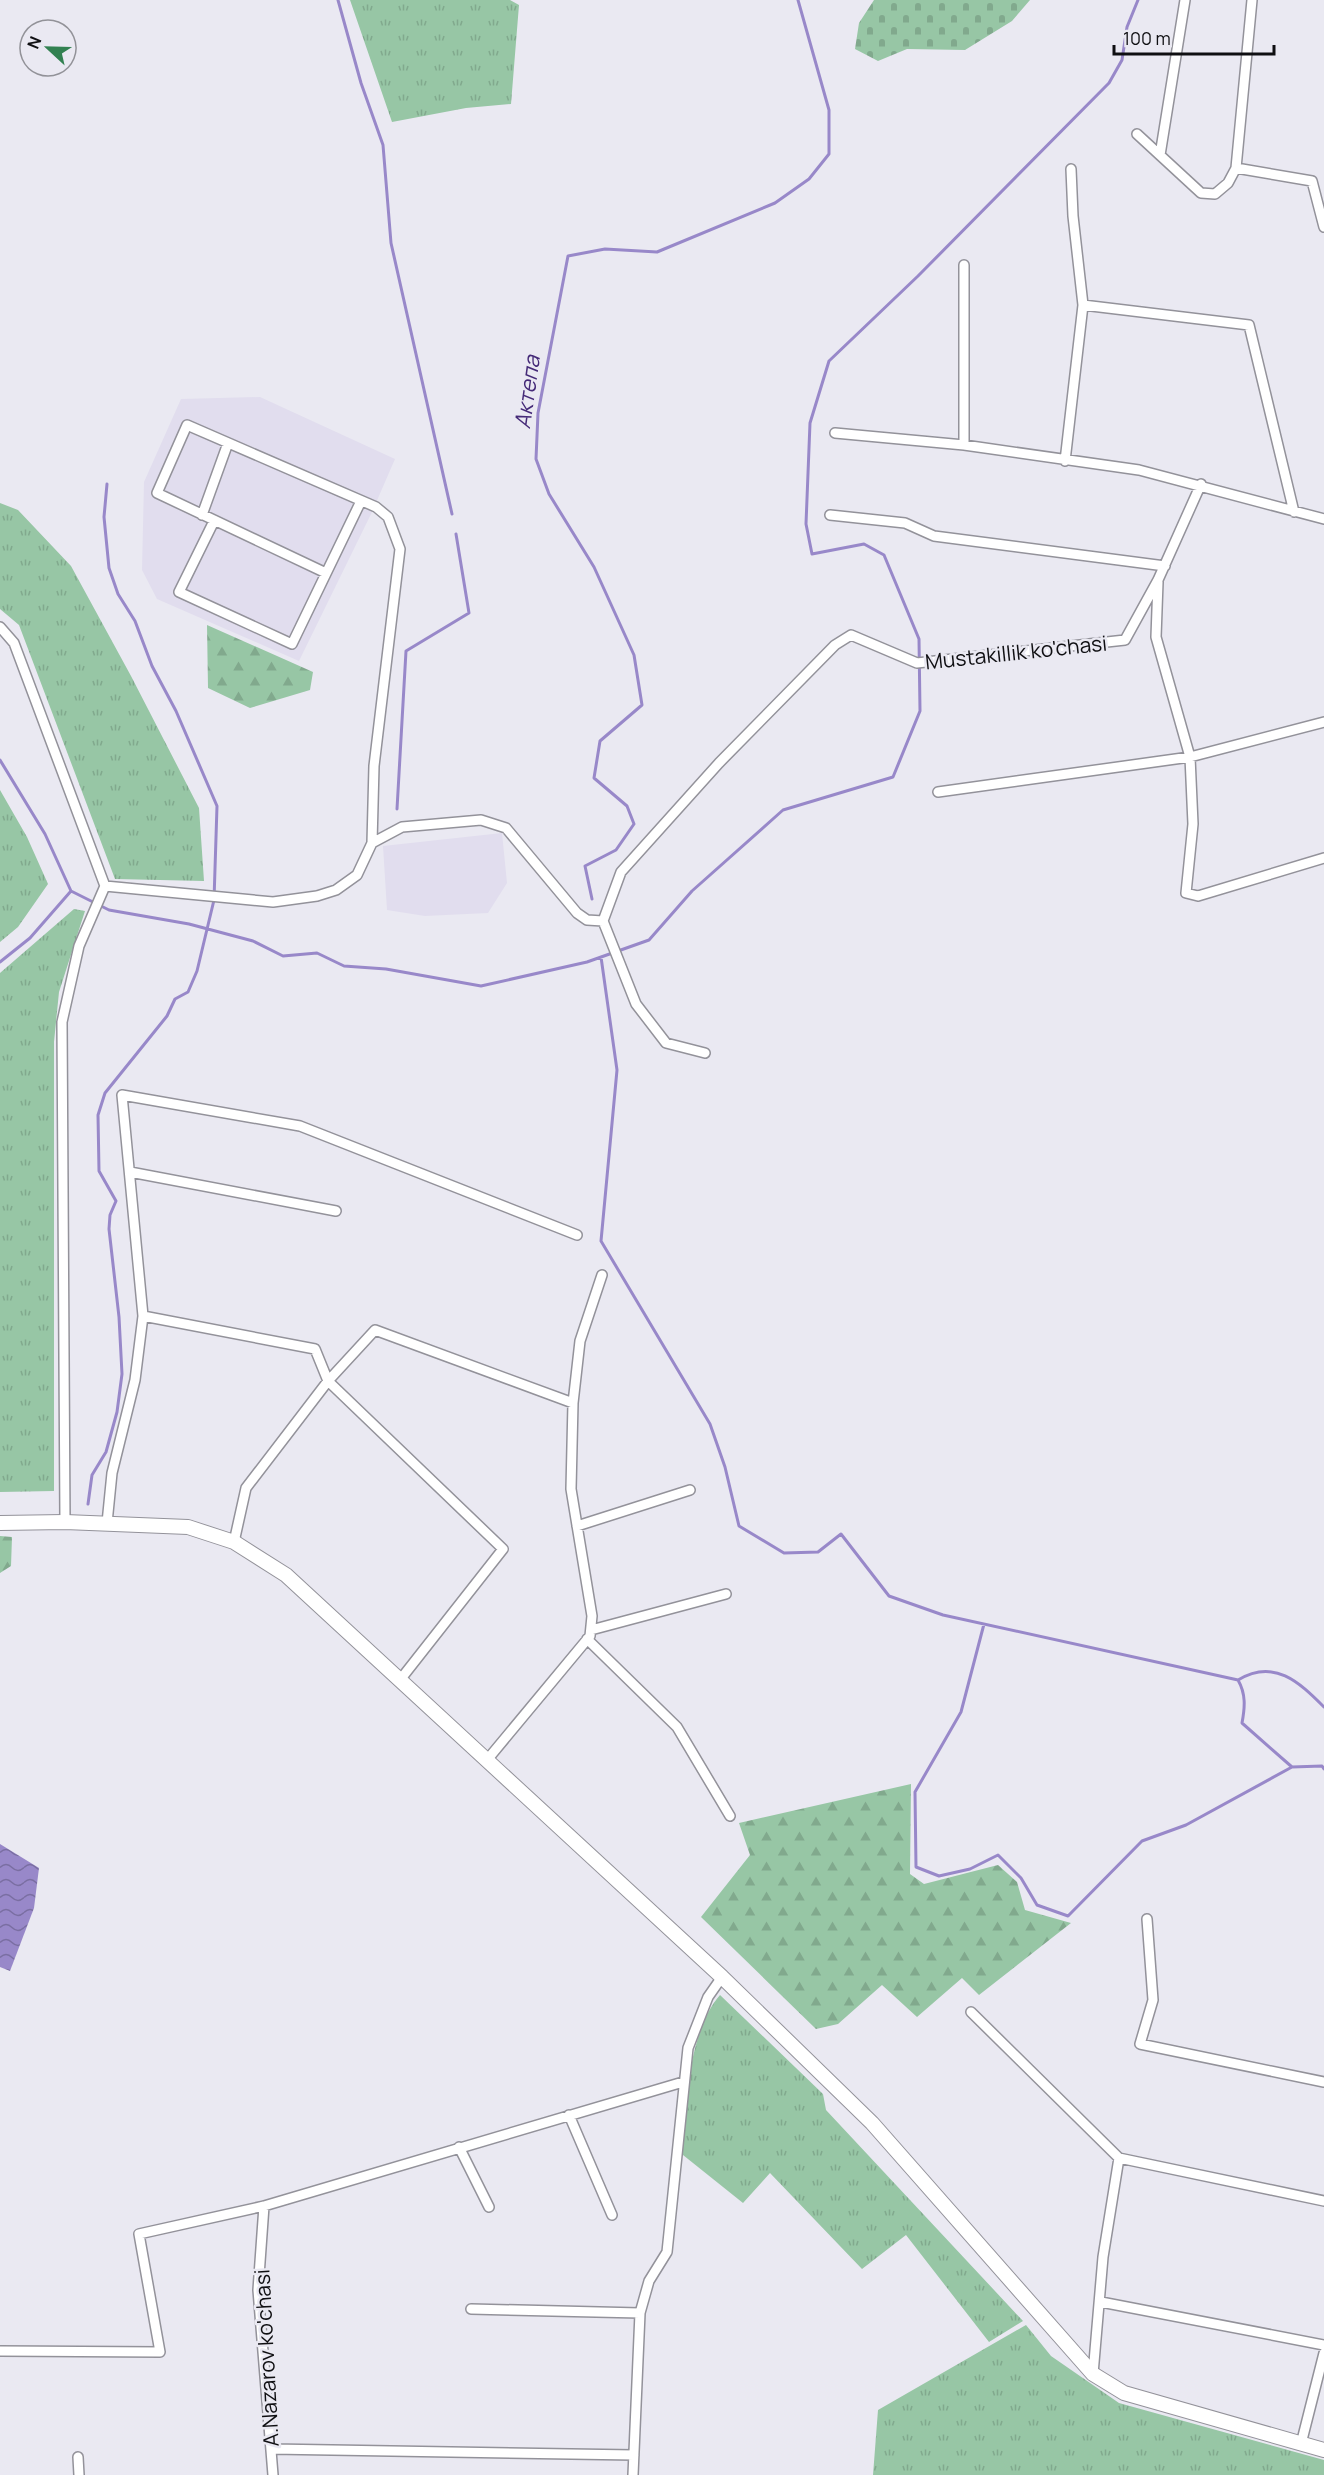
<svg xmlns="http://www.w3.org/2000/svg" width="1324" height="2475" font-family="Manrope,sans-serif">
<style>
.built{fill:#e1ddee}
.grass{fill:url(#grass-tufts)}
.forest{fill:url(#forest-firs)}
.cemetery{fill:url(#cemetery-stones)}
.water{fill:url(#water-waves)}
.lines{fill:none;stroke-linecap:round;stroke-linejoin:round}
.stream{stroke:#9888c9;stroke-width:3}
.street-casing{stroke:#93929a;stroke-width:12}
.secondary-casing{stroke:#93929a;stroke-width:16}
.street{stroke:#fff;stroke-width:9}
.secondary{stroke:#fff;stroke-width:14}
.labels{text-anchor:middle;dominant-baseline:central;stroke-width:5;stroke-linejoin:round;paint-order:stroke}
.street-label{font-size:21px;fill:#0f0f12;stroke:#eae9f2}
.water-label{font-size:22px;font-style:italic;fill:#452a78;stroke:#eae9f2}
</style>
<defs>
<pattern id="grass-tufts" width="24" height="20" patternUnits="userSpaceOnUse" patternTransform="scale(1.5)"><rect width="24" height="20" fill="#97c6a5"/><path d="M3 7l-1-3M5 7V3M7 7l1-3M15 17l-1-3M17 17v-4M19 17l1-3" fill="none" stroke="#81a98d"/></pattern>
<pattern id="forest-firs" width="22" height="20" patternUnits="userSpaceOnUse" patternTransform="scale(1.5)"><rect width="22" height="20" fill="#97c6a5"/><path d="M5 1l3.5 6h-7zM16 11l3.5 6h-7z" fill="#81a98d"/></pattern>
<pattern id="cemetery-stones" width="16" height="16" patternUnits="userSpaceOnUse" patternTransform="scale(1.5)"><rect width="16" height="16" fill="#97c6a5"/><path d="M2 7V4a2 2 0 0 1 4 0v3zM10 15v-3a2 2 0 0 1 4 0v3z" fill="#81a98d"/></pattern>
<pattern id="water-waves" width="16" height="10" patternUnits="userSpaceOnUse" patternTransform="scale(1.5)"><rect width="16" height="10" fill="#9888c9"/><path d="M0 5q4-4 8 0t8 0" fill="none" stroke="#7a6ea2"/></pattern>
</defs>
<rect width="100%" height="100%" fill="#eae9f2"/>
<!-- built -->
<path class="built" d="M260,397L395,459L372,512L299,661L157,599L142,570L144,482L181,399Z
M502,833L507,883L488,913L425,916L387,910L383,846Z"/>
<!-- grass -->
<path class="grass" d="M350,0H510L519,5L511,104L466,108L392,122Z
M0,503L18,510L71,566L131,676L199,808L204,881L115,879L19,625L0,609Z
M0,790L27,837L48,884L18,927L0,942Z
M74,909L85,911L59,992L54,1042V1491L0,1492V973Z
M720,1995L823,2094L826,2110L1023,2321L989,2342L906,2235L862,2269L770,2173L743,2203L678,2151C686,2106 689,2030 720,1995Z
M1026,2325L1051,2356L1119,2403L1324,2460V2475H873L878,2410Z"/>
<!-- forest -->
<path class="forest" d="M207,625L313,672L310,690L250,708L208,688Z
M0,1536L12,1537L11,1566L0,1573Z
M911,1784L910,1874L924,1884L998,1865L1017,1882L1025,1910L1071,1923L979,1995L962,1978L917,2017L882,1985L838,2024L816,2029L701,1917L750,1855L739,1823Z"/>
<!-- cemetery -->
<path class="cemetery" d="M874,0H1030L1012,21L965,50L907,49L878,61L855,49L859,23Z"/>
<!-- water -->
<path class="water" d="M0,1844L39,1868L34,1908L10,1971L0,1967Z"/>
<g class="lines">
<!-- stream -->
<path class="stream" d="M338,0L361,83L383,145L391,243L452,514
M0,760L45,834L71,891L30,938L0,962
M397,809L406,651L469,613L456,534
M71,891L109,910L189,924L253,941L283,956L317,953L344,966L386,969L481,986L587,962L649,940L692,891L783,810L893,777L920,711L919,639L884,555L864,544L812,554L806,524L810,423L829,361L918,276L1109,83L1122,60L1127,27L1138,0
M592,899L585,866L616,850L634,824L627,806L594,778L600,741L642,705L634,655L594,567L549,494L536,459L538,413L568,256L605,249L657,252L775,203L809,179L829,154V110L798,0
M601,957L617,1070L601,1241L710,1424L725,1467L739,1526L784,1553L818,1552L841,1534L889,1596L943,1615L1238,1680C1274,1658 1299,1682 1324,1707
M88,1504L92,1475L106,1452L117,1412L122,1374L119,1317L109,1229L110,1215L116,1201L99,1171L98,1115L105,1093L167,1016L175,999L188,992L197,971L214,900L217,806L176,711L152,666L135,621L118,594L109,568L104,517L107,484
M984,1624L961,1712L915,1792L916,1867L939,1876L970,1869L998,1855L1021,1878L1037,1905L1068,1916L1142,1841L1186,1825L1292,1767L1322,1766L1324,1769
M1238,1680C1246,1694 1245,1707 1242,1723L1292,1767"/>
<!-- street casing -->
<g class="street-casing">
<path id="street" d="M1137,134L1201,193L1215,194L1228,183L1236,168L1312,181L1324,227
M1160,155L1185,0
M1236,168L1252,0
M1083,305L1249,325L1294,512
M835,433L964,445L1139,470L1324,519
M964,445V265
M1065,461L1083,305L1073,216L1071,169
M202,515L228,443
M830,515L905,523L934,536L1165,566
M214,521L179,592L292,644L361,501
M1158,582L1156,637L1190,757L1193,824L1186,893L1198,896L1324,858
M0,627L14,643L105,886L79,946L62,1022L65,1522
M938,792L1190,757L1324,722
M372,843L402,827L481,820L506,828L577,913L587,920L603,921
M105,886L273,902L317,896L336,890L357,875L372,843L374,766L400,549L388,517L376,507L187,425L157,493L326,573
M705,1053L666,1043L636,1004L603,921L621,872L719,763L835,645L851,635L917,663L1125,640L1158,580L1201,484
M130,1172L336,1211
M143,1316L315,1349L328,1381L503,1549L400,1680
M107,1523L112,1473L135,1380L143,1316L122,1095L300,1126L577,1235
M577,1526L690,1490
M234,1542L246,1488L328,1381L375,1330L573,1403
M591,1630L726,1594
M587,1639L677,1727L730,1816
M487,1760L590,1636L592,1616L571,1489L573,1403L580,1341L602,1275
M1147,1919L1153,2000L1140,2044L1324,2082
M971,2012L1119,2158L1324,2201
M569,2115L612,2215
M459,2147L489,2207
M264,2206L258,2290L273,2475
M1101,2302L1324,2345
M471,2309L640,2313
M0,2351L160,2352L139,2234L264,2206L683,2082
M1093,2374L1103,2257L1119,2158
M1301,2444L1324,2353
M272,2449L634,2455
M78,2457L79,2475
M633,2475L640,2313L649,2281L667,2252L688,2048L708,1997L722,1977"/>
</g>
<!-- secondary casing -->
<g class="secondary-casing">
<path id="secondary" d="M0,1523L65,1522L188,1527L234,1542L286,1575L722,1977L872,2123L1093,2374L1124,2393L1324,2450"/>
</g>
<!-- street -->
<use href="#street" class="street"/>
<!-- secondary -->
<use href="#secondary" class="secondary"/>
</g>
<g class="labels">
<!-- street labels -->
<g class="street-label">
<text transform="translate(1016 652) rotate(-6)">Mustakillik ko'chasi</text>
<text transform="translate(266 2358) rotate(-93)">A.Nazarov ko'chasi</text>
</g>
<!-- water labels -->
<g class="water-label">
<text transform="translate(527 392) rotate(-82)">Актепа</text>
</g>
</g>
<!-- north arrow -->
<g transform="translate(48 48) rotate(292)"><circle r="28" fill="#eae9f2" stroke="#929298" stroke-width="1.5"/>
<path d="M0-4.5L10 22L0 15L-10 22Z" fill="#328151"/>
<text y="-9" font-size="16" font-weight="bold" text-anchor="middle" fill="#0f0f12">N</text>
</g>
<!-- scale -->
<path d="M1114 45v9h160v-9" fill="none" stroke="#0f0f12" stroke-width="3"/>
<text x="1123" y="45" font-size="18" fill="#0f0f12" stroke="#eae9f2" stroke-width="4.5" paint-order="stroke">100 m</text>
</svg>
